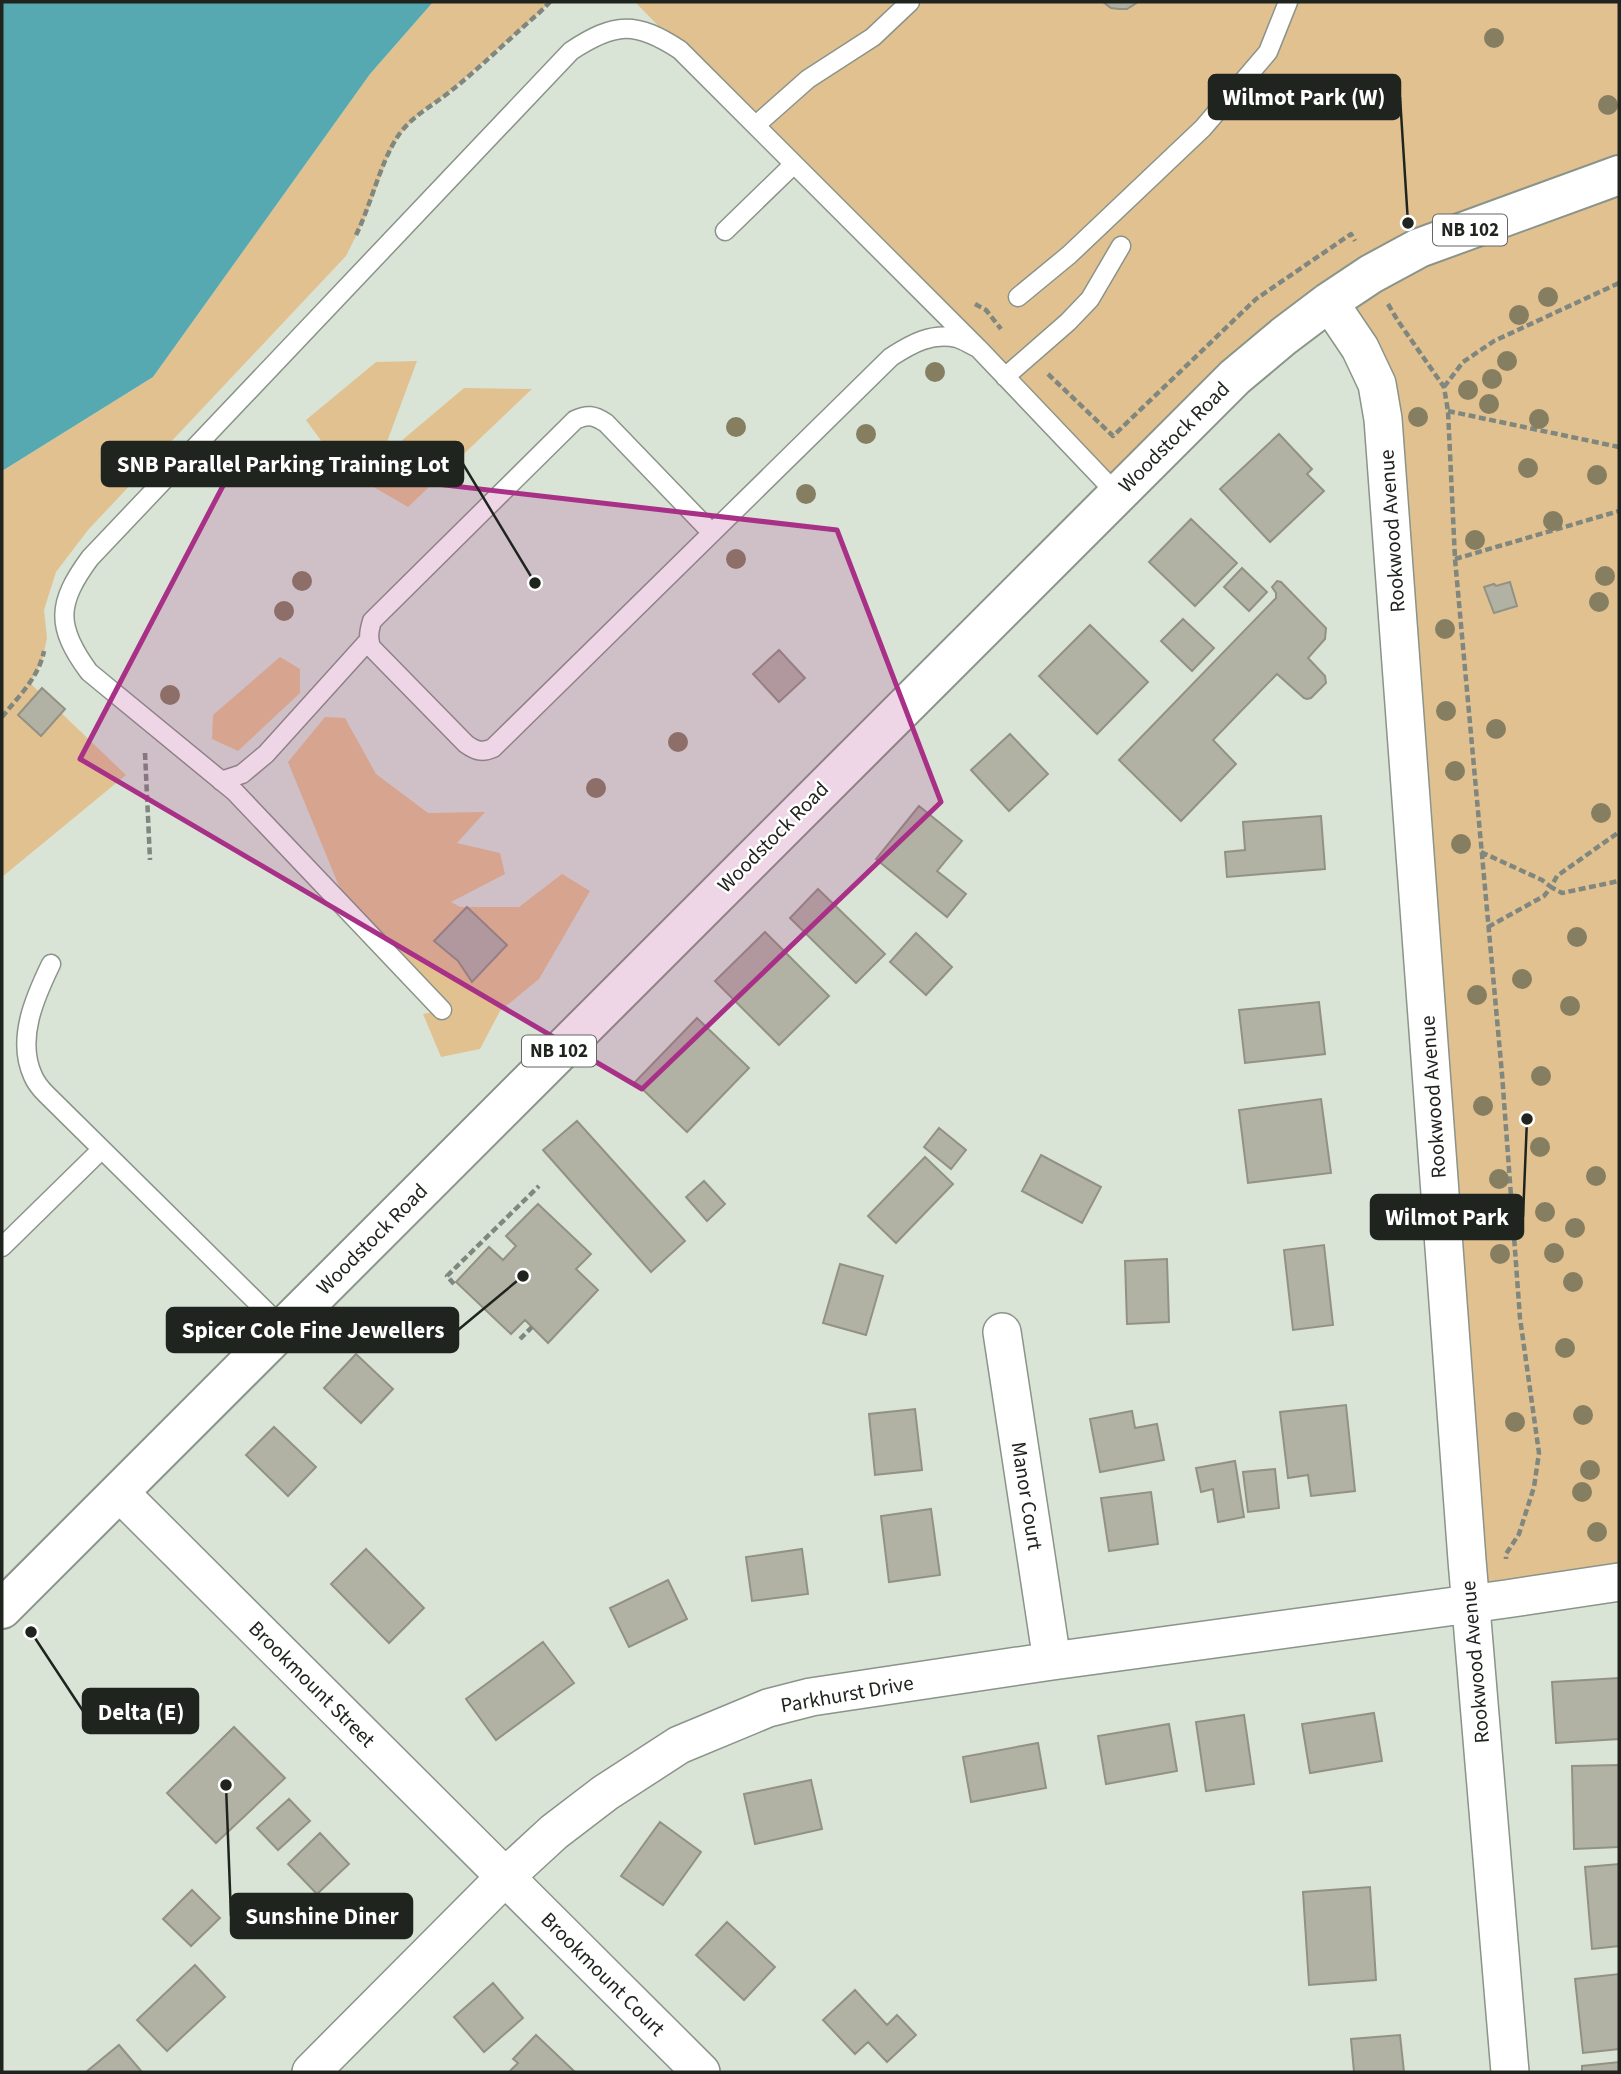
<svg xmlns="http://www.w3.org/2000/svg" width="1621" height="2074" font-family="'Source Sans 3',sans-serif">
<style>
.green{fill:#e2c191}
.water{fill:#56a9b1}
.building{fill:#b2b2a4;stroke:#929284;stroke-width:2}
.lines{fill:none;stroke-linecap:round;stroke-linejoin:round}
.service-casing{stroke:#8a9488;stroke-width:21}
.minor-casing{stroke:#8a9488;stroke-width:40}
.primary-casing{stroke:#8a9488;stroke-width:42}
.path{stroke:#7f877e;stroke-width:4.5;stroke-dasharray:7 3.5;stroke-linecap:butt}
.service{stroke:#fff;stroke-width:18}
.minor{stroke:#fff;stroke-width:37}
.primary{stroke:#fff;stroke-width:38}
.tree{fill:#867e61}
.marked{fill:#a83187;fill-opacity:0.2;stroke:#a83187;stroke-width:5;stroke-linejoin:round}
.labels{text-anchor:middle;dominant-baseline:central;stroke-width:5;stroke-linejoin:round;paint-order:stroke}
.shield{fill:#fff;stroke:#636662;stroke-width:2}
.shield-label{font-size:19px;font-weight:bold;fill:#20241f}
.street-label{font-size:21px;fill:#20241f;stroke:#fff}
.leader{fill:none;stroke:#20241f;stroke-width:2.5}
.callout-dot{fill:#20241f;stroke:#fff;stroke-width:2.5}
.callout{fill:#20241f;stroke:#20241f;stroke-width:2.5}
.callout-label{font-size:23px;text-anchor:middle;font-weight:bold;fill:#fff}
</style>
<rect width="100%" height="100%" fill="#d9e4d7"/>
<!-- green -->
<path class="green" d="M433,2H550L540,12L448,93L422,111L399,135L386,162L367,214L346,256L88,530L56,572L44,610L47,638L42,661L30,683L126,775L2,877V471L153,377L370,74Z
M635,2H1619V1582L1470,1603L1383,419L1330,303L1117,494Z
M417,361L381,458L464,388L532,389L408,507L341,468L306,420L376,362Z
M280,657L300,669V693L238,751L212,739L213,715Z
M325,717L345,718L376,774L428,813L485,812L457,843L500,853L505,874L451,902L460,907H519L562,874L590,891L539,979L500,1011L480,1049L441,1057L423,1014L441,1011L350,913L288,762Z"/>
<!-- water -->
<path class="water" d="M2,2H433L370,74L153,377L2,471Z"/>
<!-- building -->
<path class="building" d="M1103,2H1138L1127,9H1119L1111,8Z
M1279,434L1312,469L1307,474L1324,491L1270,542L1220,489Z
M1191,519L1237,563L1195,606L1149,562Z
M1242,568L1267,592L1249,611L1224,587Z
M1277,581L1281,582L1326,628L1325,639L1308,658L1325,676L1326,683L1311,698L1307,699L1304,698L1277,674L1213,740L1236,764L1181,821L1119,760L1276,598V593L1272,587Z
M1510,582L1517,606L1494,613L1484,587L1494,584L1496,586Z
M1183,619L1214,648L1192,671L1161,641Z
M1090,625L1148,682L1097,734L1039,676Z
M779,650L805,678L779,702L753,674Z
M42,688L65,709L41,736L18,715Z
M1010,734L1048,774L1009,811L971,770Z
M919,806L962,841L937,871L966,894L947,917L876,859Z
M1321,816L1325,869L1227,877L1225,852L1245,850L1243,822Z
M818,889L885,954L856,983L790,918Z
M467,907L507,945L472,982L458,961L434,941Z
M765,932L829,996L779,1045L715,981Z
M916,933L952,967L926,995L890,962Z
M1319,1002L1325,1054L1245,1063L1239,1010Z
M697,1018L749,1068L687,1132L635,1082Z
M1321,1099L1331,1173L1248,1183L1239,1110Z
M577,1121L685,1241L651,1272L543,1150Z
M939,1128L966,1150L951,1169L924,1147Z
M1041,1155L1101,1187L1082,1223L1022,1191Z
M925,1157L953,1184L896,1243L868,1216Z
M704,1181L725,1204L707,1221L686,1197Z
M538,1204L591,1254L576,1269L598,1290L548,1343L525,1320L511,1334L456,1282L489,1247L503,1260L516,1246L506,1236Z
M1324,1245L1333,1325L1293,1330L1284,1250Z
M1167,1259L1169,1322L1127,1324L1125,1261Z
M840,1264L883,1276L866,1335L823,1323Z
M356,1354L393,1389L361,1423L324,1388Z
M1346,1405L1355,1491L1311,1496L1308,1475L1288,1478L1280,1412Z
M915,1409L922,1470L875,1475L869,1414Z
M1132,1411L1135,1428L1157,1424L1164,1460L1100,1472L1090,1419Z
M274,1427L316,1467L288,1496L246,1455Z
M1235,1461L1244,1517L1218,1522L1213,1489L1201,1492L1196,1468Z
M1275,1469L1279,1508L1248,1512L1243,1472Z
M1151,1492L1158,1544L1109,1551L1101,1498Z
M931,1509L940,1575L889,1582L881,1516Z
M366,1549L424,1608L389,1643L331,1584Z
M802,1549L808,1594L752,1601L746,1557Z
M668,1580L687,1619L629,1647L610,1608Z
M543,1642L574,1683L496,1740L466,1699Z
M1619,1678V1739L1556,1743L1552,1682Z
M1374,1713L1382,1761L1310,1773L1302,1724Z
M1244,1715L1254,1784L1206,1791L1196,1722Z
M1169,1724L1177,1771L1106,1784L1098,1736Z
M234,1727L285,1778L216,1843L167,1793Z
M1038,1743L1046,1788L971,1802L963,1757Z
M1619,1765V1847L1574,1849L1572,1766Z
M811,1780L822,1829L755,1844L744,1794Z
M289,1799L310,1821L278,1850L257,1828Z
M660,1822L701,1852L663,1905L621,1876Z
M320,1833L349,1864L317,1894L288,1864Z
M1619,1864V1946L1592,1949L1585,1867Z
M1370,1887L1376,1980L1309,1985L1303,1892Z
M192,1890L220,1918L191,1946L163,1919Z
M727,1922L775,1967L744,2000L696,1955Z
M195,1965L225,1997L167,2051L137,2020Z
M1619,1974V2049L1583,2053L1575,1979Z
M493,1983L523,2018L484,2052L454,2017Z
M855,1990L887,2025L897,2015L916,2035L887,2062L868,2042L855,2054L823,2020Z
M536,2035L575,2072H509L518,2063L513,2059Z
M1400,2035L1404,2072H1354L1351,2039Z
M119,2045L142,2072H86Z
M1619,2062V2072H1582V2066Z"/>
<g class="lines">
<!-- service casing -->
<g class="service-casing">
<path id="service" d="M756,125L808,79L873,37L910,2
M725,231L794,164
M1018,297L1069,255L1203,128L1268,52L1288,2
M1005,377L1068,322L1090,299L1121,246
M712,533L606,423C594,415 587,414 575,420L372,621C369,631 368,637 371,647L466,744C476,751 482,753 493,748L891,357C911,344 932,332 957,338C964,340 971,345 978,348L1117,494
M221,781L242,774L266,754L369,640
M51,964C35,997 16,1039 33,1076C36,1083 41,1089 46,1094L283,1328
M442,1010L235,792L89,672C55,626 57,603 90,558L571,51C615,22 636,21 680,50L978,348
M2,1247L101,1150"/>
</g>
<!-- minor casing -->
<g class="minor-casing">
<path id="minor" d="M1329,302L1360,348L1377,384L1383,419L1467,1560L1510,2072
M1002,1332L1052,1661
M119,1492L701,2072
M311,2072L505,1877L554,1832L605,1793L679,1745L768,1708L811,1697L1052,1661L1506,1599L1619,1582"/>
</g>
<!-- primary casing -->
<g class="primary-casing">
<path id="primary" d="M2,1609L1235,377L1284,336L1329,302L1371,274L1419,248L1619,175"/>
</g>
<!-- path -->
<path class="path" d="M356,235C371,205 380,163 398,136C410,118 430,107 447,94C479,69 509,39 540,12L550,2
M975,304L986,310L1001,329
M1388,304L1398,321L1444,387L1448,411L1455,559L1502,1074L1520,1318L1539,1453L1534,1487L1519,1534L1506,1554V1559
M1048,374L1113,436L1256,299L1351,234L1355,241
M1444,387L1463,362L1494,341L1619,283
M1448,411L1619,447
M1455,559L1619,511
M2,717C18,697 39,677 44,651
M145,753L150,860
M1481,852L1542,880L1551,887L1557,876L1619,832
M1488,927L1544,896L1551,887L1562,893L1619,881
M454,1284L447,1276L539,1186
M520,1339L532,1327"/>
<!-- service -->
<use href="#service" class="service"/>
<!-- minor -->
<use href="#minor" class="minor"/>
<!-- primary -->
<use href="#primary" class="primary"/>
</g>
<!-- trees -->
<g class="tree">
<circle cx="1494" cy="38" r="10"/>
<circle cx="1608" cy="105" r="10"/>
<circle cx="1548" cy="297" r="10"/>
<circle cx="1519" cy="315" r="10"/>
<circle cx="1507" cy="361" r="10"/>
<circle cx="935" cy="372" r="10"/>
<circle cx="1492" cy="379" r="10"/>
<circle cx="1468" cy="390" r="10"/>
<circle cx="1489" cy="404" r="10"/>
<circle cx="1418" cy="417" r="10"/>
<circle cx="1539" cy="419" r="10"/>
<circle cx="736" cy="427" r="10"/>
<circle cx="866" cy="434" r="10"/>
<circle cx="1528" cy="468" r="10"/>
<circle cx="1597" cy="475" r="10"/>
<circle cx="806" cy="494" r="10"/>
<circle cx="1553" cy="521" r="10"/>
<circle cx="1475" cy="540" r="10"/>
<circle cx="736" cy="559" r="10"/>
<circle cx="1605" cy="576" r="10"/>
<circle cx="302" cy="581" r="10"/>
<circle cx="1599" cy="602" r="10"/>
<circle cx="284" cy="611" r="10"/>
<circle cx="1445" cy="629" r="10"/>
<circle cx="170" cy="695" r="10"/>
<circle cx="1446" cy="711" r="10"/>
<circle cx="1496" cy="729" r="10"/>
<circle cx="678" cy="742" r="10"/>
<circle cx="1455" cy="771" r="10"/>
<circle cx="596" cy="788" r="10"/>
<circle cx="1601" cy="813" r="10"/>
<circle cx="1461" cy="844" r="10"/>
<circle cx="1577" cy="937" r="10"/>
<circle cx="1522" cy="979" r="10"/>
<circle cx="1477" cy="995" r="10"/>
<circle cx="1570" cy="1006" r="10"/>
<circle cx="1541" cy="1076" r="10"/>
<circle cx="1483" cy="1106" r="10"/>
<circle cx="1540" cy="1147" r="10"/>
<circle cx="1596" cy="1176" r="10"/>
<circle cx="1499" cy="1179" r="10"/>
<circle cx="1545" cy="1212" r="10"/>
<circle cx="1575" cy="1228" r="10"/>
<circle cx="1554" cy="1253" r="10"/>
<circle cx="1500" cy="1254" r="10"/>
<circle cx="1573" cy="1282" r="10"/>
<circle cx="1565" cy="1348" r="10"/>
<circle cx="1583" cy="1415" r="10"/>
<circle cx="1515" cy="1422" r="10"/>
<circle cx="1590" cy="1470" r="10"/>
<circle cx="1582" cy="1492" r="10"/>
<circle cx="1597" cy="1532" r="10"/>
</g>
<!-- marked area -->
<path class="marked" d="M236,461L837,530L941,802L642,1089L80,759Z"/>
<g class="labels">
<!-- shield labels -->
<g class="shield">
<rect x="1433" y="214.5" width="74" height="31" rx="5"/>
<rect x="522" y="1035.5" width="74" height="31" rx="5"/>
</g>
<g class="shield-label">
<text x="1470" y="230">NB 102</text>
<text x="559" y="1051">NB 102</text>
</g>
<!-- street labels -->
<g class="street-label">
<text transform="translate(1174 437) rotate(-45)">Woodstock Road</text>
<text transform="translate(1392 531) rotate(-94)">Rookwood Avenue</text>
<text transform="translate(773 837) rotate(-45)">Woodstock Road</text>
<text transform="translate(1433 1097) rotate(-94)">Rookwood Avenue</text>
<text transform="translate(372 1239) rotate(-45)">Woodstock Road</text>
<text transform="translate(1027 1496) rotate(81)">Manor Court</text>
<text transform="translate(1475 1662) rotate(-95)">Rookwood Avenue</text>
<text transform="translate(312 1684) rotate(45)">Brookmount Street</text>
<text transform="translate(847 1694) rotate(-10)">Parkhurst Drive</text>
<text transform="translate(603 1974) rotate(45)">Brookmount Court</text>
</g>
</g>
<!-- callouts -->
<path class="leader" d="M1408 223L1400 97M535 583L463 464M1527 1119L1523 1217M523 1276L458 1330M31 1632L83 1711M226 1785L231 1916"/>
<g class="callout-dot">
<circle cx="1408" cy="223" r="7"/>
<circle cx="535" cy="583" r="7"/>
<circle cx="1527" cy="1119" r="7"/>
<circle cx="523" cy="1276" r="7"/>
<circle cx="31" cy="1632" r="7"/>
<circle cx="226" cy="1785" r="7"/>
</g>
<g class="callout">
<rect x="1209" y="75" width="191" height="44" rx="7"/>
<rect x="102" y="442" width="361" height="44" rx="7"/>
<rect x="1371" y="1195" width="152" height="44" rx="7"/>
<rect x="167" y="1308" width="291" height="44" rx="7"/>
<rect x="83" y="1689" width="115" height="44" rx="7"/>
<rect x="231" y="1894" width="181" height="44" rx="7"/>
</g>
<g class="callout-label">
<text x="1304" y="105">Wilmot Park (W)</text>
<text x="283" y="472">SNB Parallel Parking Training Lot</text>
<text x="1447" y="1225">Wilmot Park</text>
<text x="313" y="1338">Spicer Cole Fine Jewellers</text>
<text x="141" y="1720">Delta (E)</text>
<text x="322" y="1924">Sunshine Diner</text>
</g>
<!-- border -->
<rect width="1621" height="2074" fill="none" stroke="#20241f" stroke-width="7"/>
</svg>
